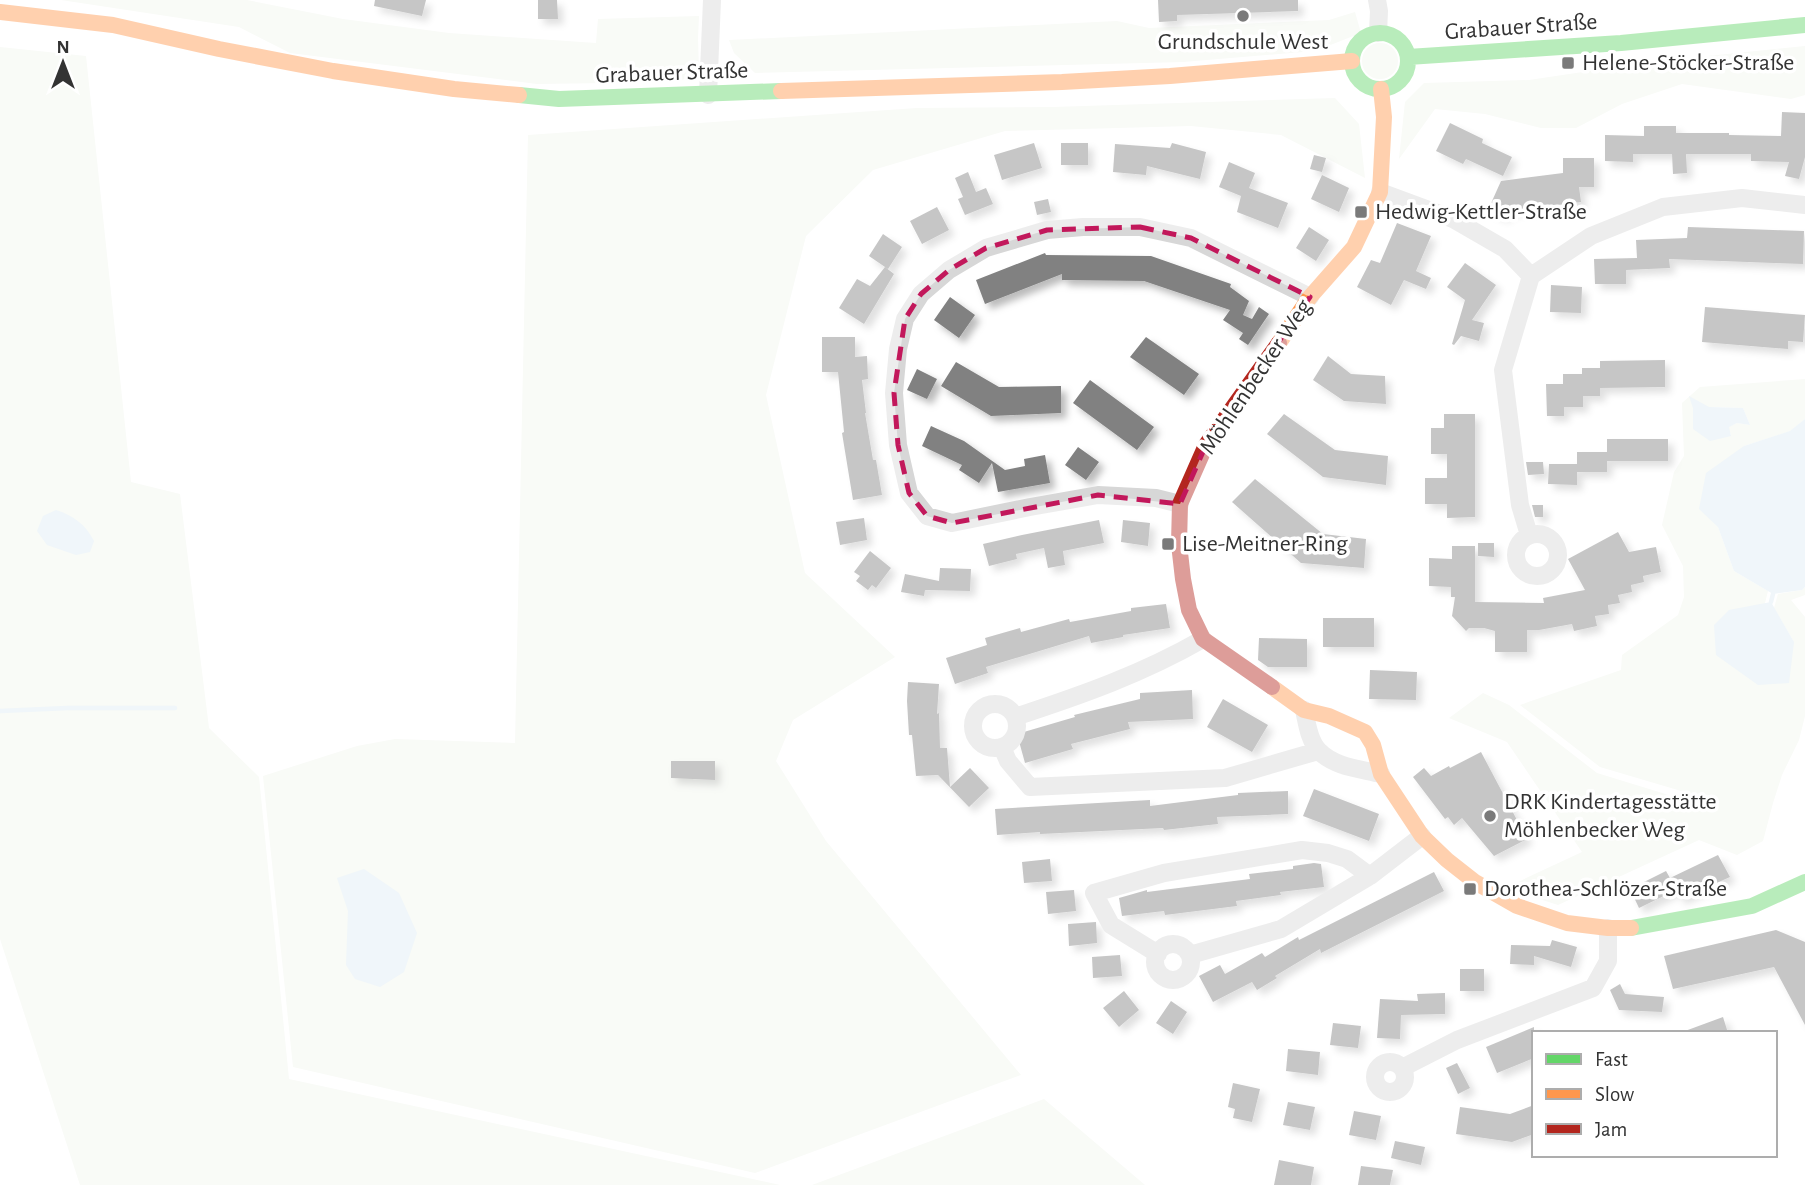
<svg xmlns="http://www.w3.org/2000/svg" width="1805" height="1185" font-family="'Alegreya Sans',sans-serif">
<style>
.green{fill:#f1f5ed;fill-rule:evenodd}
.water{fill:#ddebf3}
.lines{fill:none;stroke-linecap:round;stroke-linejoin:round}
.stream{stroke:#ddebf3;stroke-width:4.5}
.building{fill:#818181;filter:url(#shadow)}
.street{stroke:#d7d7d7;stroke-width:18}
.fast{stroke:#63d668;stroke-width:16}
.slow{stroke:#ff974d;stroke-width:16}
.jam{stroke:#b3261e;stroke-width:16}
.marked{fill:none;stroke:#c2185b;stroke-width:5;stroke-dasharray:14 9;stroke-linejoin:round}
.poi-dot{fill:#7a7a7a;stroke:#fff;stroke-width:2.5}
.labels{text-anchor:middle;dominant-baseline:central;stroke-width:7;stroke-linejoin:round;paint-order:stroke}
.street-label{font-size:24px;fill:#333;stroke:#fff}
.poi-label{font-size:24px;fill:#333;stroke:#fff;text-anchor:start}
</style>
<defs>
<filter id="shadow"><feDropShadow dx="5.5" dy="5.5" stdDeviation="3.5" flood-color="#0004"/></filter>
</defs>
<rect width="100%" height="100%" fill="#fff"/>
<!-- green -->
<path class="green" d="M61,0H247L343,19L449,33L596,43L598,19L699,16L698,38L699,71L679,82L537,84L290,53L239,27Z
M1355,12L1361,33L1315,51L1183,62L755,73L734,53L729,40L1117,21L1149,28L1329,20Z
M1362 61a18 18 0 1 1 36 0a18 18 0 1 1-36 0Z
M1805,46V95L1791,99L1682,84L1622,104L1576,128H1541L1485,114L1435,109L1399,159L1405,102L1424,83L1529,80L1650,62Z
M0,47L86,56L131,482L180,494L209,728L259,777L289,1079L780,1185H80L0,939Z
M1335,98L1359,124L1365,178L1281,135L1191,126L1005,131L873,170L806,236L766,395L805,573L895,657L793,720L776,761L826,841L1021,1075L755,1173L293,1067L263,776L357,746L395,739L515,743L528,135L917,108L1053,107Z
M1805,379V419L1791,431L1744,446L1718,527L1734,571L1768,591L1765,603L1794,642L1774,608L1778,594L1802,590L1805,587V595L1791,600L1805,617V716L1799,740L1782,775L1773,803L1763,841L1737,855L1699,840L1558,905L1505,888L1582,852L1507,742L1449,718L1483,693L1509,705L1597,773L1685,800L1688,793L1600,767L1520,705L1621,670L1622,655L1678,615L1684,597L1683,566L1662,525L1674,472L1684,456L1682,403L1700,387ZM1709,407L1743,408L1750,425L1737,423L1728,427L1731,435L1693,429V408Z
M1044,1099L1145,1185H812Z"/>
<!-- water -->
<path class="water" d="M1689,396L1709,407L1743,408L1750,425L1737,423L1729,427L1731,436L1710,441L1693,429V408Z
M1805,419V587L1802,590L1773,594L1734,571L1718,527L1699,509L1706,473L1744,446L1790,431Z
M56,510C74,516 85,524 94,541L90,552L76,555L47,545L37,531L43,516Z
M1771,602L1794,642L1789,683L1758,685L1716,655L1714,625L1729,610Z
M364,869L399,893L417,933L404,972L380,987L355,979L346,965L348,911L337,878Z"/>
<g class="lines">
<!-- stream -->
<path class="stream" d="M1771,602L1773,594
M0,711L68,708H175"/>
</g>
<!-- building -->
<path class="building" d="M375,0H426L422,16L374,6Z
M538,0H557L558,19H538Z
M1158,0H1298V11L1177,15V21L1159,22Z
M1782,112L1805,113V157L1799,179L1785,176L1789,162L1751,161V154H1686L1687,173L1673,174L1672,154H1633V162L1605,161V135L1644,136V126H1676V133H1729V135L1781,136Z
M1450,123L1483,139L1482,143L1512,157L1503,176L1466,159L1463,164L1436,151Z
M1034,143L1042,168L1002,180L994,155Z
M1061,143H1088V165H1061Z
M1172,143L1206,152L1200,179L1147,166L1146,175L1113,172L1115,144L1170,148Z
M1314,155L1326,158L1322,172L1310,169Z
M1563,158H1594V187H1579L1581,202L1507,211L1504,217L1488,210L1501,181L1563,173Z
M1229,162L1255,173L1249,188L1288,203L1278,228L1237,212L1241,196L1219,187Z
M968,172L976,192L986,188L993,204L965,215L958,199L963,197L955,178Z
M1322,175L1349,188L1339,212L1311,199Z
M1048,199L1051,212L1037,215L1034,202Z
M937,207L949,230L922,244L910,221Z
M1397,223L1431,236L1416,271L1431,278L1426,289L1404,280L1391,305L1357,287L1371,260L1380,263Z
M1309,227L1329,240L1316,261L1296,248Z
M1688,227L1804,231L1803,264L1669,259L1670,268L1626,270V284H1595L1594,259L1637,258L1636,240L1687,238Z
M883,234L902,247L888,269L869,256Z
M1045,253L1046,255L1151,256L1231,284L1230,287L1249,301L1243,315L1252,319L1259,307L1269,314L1248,345L1239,339L1243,333L1223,320L1230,310L1144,281L1062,280V274L985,304L976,280Z
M1465,263L1496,285L1472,320L1484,323L1479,341L1461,336L1454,345L1452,344L1465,300L1447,287Z
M885,267L894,274L864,324L839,308L857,279L870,286Z
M1551,285L1582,287L1581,313L1550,312Z
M950,297L975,315L959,338L934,320Z
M1705,307L1805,315L1803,342L1788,341V349L1702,342Z
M822,337H855V357L867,356L868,379L862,380L866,413H865L873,460H876L882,495L853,500L842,433L844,432L838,372H822Z
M1146,337L1199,374L1184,395L1130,357Z
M1328,356L1351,374L1385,376L1386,404L1344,401L1313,380Z
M1665,360V387L1600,388V396H1583V407H1564V416H1547L1546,384H1563V374H1582V368H1600V361Z
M956,362L999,387L1061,386V413L991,416L941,386Z
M917,369L937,379L927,399L907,390Z
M1090,380L1154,427L1137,450L1073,403Z
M1284,414L1335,450L1388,456L1386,485L1323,477L1267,434Z
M1444,414H1475V517L1447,518V504H1425V478H1447V454H1431V428H1444Z
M931,426L964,441L1005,470L1025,466L1024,459L1045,455L1050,483L998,492L992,463L979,483L959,470L962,465L922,446Z
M1607,439H1668V461H1607V472H1577V485L1548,484L1549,464H1577V452H1607Z
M1078,447L1099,462L1086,480L1065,465Z
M1526,462H1543L1544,474L1528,475Z
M1255,479L1323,534L1366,539L1364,568L1301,563L1232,502Z
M1532,505H1543V517H1535Z
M864,518L867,540L840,545L836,522Z
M1099,520L1104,543L1063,551L1065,565L1048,568L1044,548L1016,554L1017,559L989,566L983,544L1022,535Z
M1123,520L1150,523L1148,546L1121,542Z
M1618,532L1629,552L1656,547L1661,572L1643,576L1644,582L1631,585L1632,592L1618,595L1620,603L1608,605L1609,614L1595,616L1597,626L1574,631L1572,624L1539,630H1527V652H1495V631L1484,628H1469L1466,631L1452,616L1455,597H1451V587L1429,586V558L1452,559V546H1475V602L1544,603L1543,598L1585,590L1568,559Z
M1478,543H1494V557L1478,556Z
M870,551L891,568L876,588L872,585L868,590L856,581L860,576L854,572Z
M940,568L971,569L970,591L925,590L924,596L901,592L905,574L939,581Z
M1166,604L1170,628L1123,635V637L1091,643L1089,636L986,667L988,673L955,684L946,658L987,645L985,638L1020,628L1021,632L1069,619L1070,622L1131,611V608Z
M1323,618H1374V647H1323Z
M1259,638L1307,639V667H1268L1258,660Z
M1370,670L1417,672L1416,700L1369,699Z
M908,682L939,684L937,714L939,713L940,748H947L950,787L970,768L989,788L969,807L938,775L916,776L912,735H909L907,701Z
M1192,690L1193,719L1128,722L1130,729L1071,744L1073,749L1025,763L1017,734L1075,717L1074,715L1140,699V693Z
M1223,699L1268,725L1252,752L1207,727Z
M1481,752L1527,839L1494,856L1462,818L1454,825L1448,817L1445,819L1413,777L1424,768L1431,776L1449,766L1450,768Z
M671,761H715V780L671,778Z
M1314,789L1379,814L1369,841L1303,816Z
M1288,791V814L1217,817L1218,824L1164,830L1163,828L1040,834V832L997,835L995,809L1150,800V806L1238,795V793Z
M1718,855L1730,877L1680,899L1676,890L1639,908L1630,889L1666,871L1670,878Z
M1050,859L1052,881L1024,883L1022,862Z
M1314,863L1321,864L1324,887L1280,892L1281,895L1236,901L1237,906L1165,915L1164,911L1122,916L1119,898L1147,890V892L1250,879L1249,874L1293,869V866Z
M1434,872L1444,891L1321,953L1320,949L1275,976L1277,978L1257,990L1252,982L1213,1002L1199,976L1220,965L1225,974L1262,953L1265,957L1298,937L1299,940Z
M1074,890L1076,911L1048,914L1046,892Z
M1096,922L1097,943L1069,946L1068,924Z
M1776,930L1805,942V1025L1774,967L1673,989L1664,956Z
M1552,940L1577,947L1571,967L1534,956V965L1510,964L1511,945L1550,946Z
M1120,955L1122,976L1093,978L1092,957Z
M1460,969H1484V991H1460Z
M1620,984L1625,994L1664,997L1662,1012L1619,1010L1610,990Z
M1124,991L1139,1010L1119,1027L1103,1008Z
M1445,993V1014L1401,1015L1400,1039L1377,1038L1380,999L1418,1001L1417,994Z
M1171,1001L1187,1012L1173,1034L1156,1023Z
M1723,1017L1728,1033H1686L1685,1031Z
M1333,1023L1361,1026L1358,1048L1330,1045Z
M1534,1027V1058L1497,1073L1486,1047Z
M1288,1049L1320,1052L1318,1075L1286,1071Z
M1457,1063L1470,1088L1458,1094L1446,1068Z
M1233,1083L1260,1089L1252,1122L1233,1118L1235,1109L1228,1107Z
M1288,1102L1315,1107L1310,1130L1283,1125Z
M1534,1105V1134L1512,1142L1456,1134L1460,1107L1510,1114Z
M1354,1111L1381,1116L1376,1140L1349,1135Z
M1395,1141L1425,1147L1421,1165L1391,1158Z
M1279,1160L1314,1167L1311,1185H1274Z
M1361,1166L1393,1170L1390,1185H1358Z"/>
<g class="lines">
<!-- street -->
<path class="street" d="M1377,0L1379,11L1378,33
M708,95L712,0
M1380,192L1453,219L1505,249L1531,276
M1180,504L1156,498L1098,495L1030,507L952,523L927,516L909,493L898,445L894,393L898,349L905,319L921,294L949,270L986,248L1047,230L1083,227H1140L1191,238L1310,297
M1516 555a21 21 0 1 1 42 0a21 21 0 1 1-42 0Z
M1529,535L1520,505L1503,370L1531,276L1591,236L1663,207L1742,198L1805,205
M973 726a22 22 0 1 1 44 0a22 22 0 1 1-44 0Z
M1304,710C1307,723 1309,741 1319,751C1334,767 1361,769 1381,774
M1015,717C1082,695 1142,674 1203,639
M1002,747L1008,761L1030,787L1225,778L1318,751
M1155 962a18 18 0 1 1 36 0a18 18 0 1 1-36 0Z
M1158,954L1111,925L1094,893L1164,873L1302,850L1328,853L1347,859L1370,876
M1190,955L1281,929L1370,876L1422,836
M1375 1077a15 15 0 1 1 30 0a15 15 0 1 1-30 0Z
M1402,1068L1457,1040L1593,988L1608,961V928"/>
<!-- fast -->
<path class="fast" d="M1352 61a28 28 0 1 1 56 0a28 28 0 1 1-56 0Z
M1408,57L1621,43L1805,25
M519,95L559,99L781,91
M1631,928L1752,906L1805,882"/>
<!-- slow -->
<path class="slow" d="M0,12L113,25L219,49L333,71L454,89L519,95
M781,91L1062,82L1170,76L1352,61
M1279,343L1310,297L1354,247L1380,192L1384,117L1381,89
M1272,687L1304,710L1329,716L1365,732L1373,745L1381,774L1422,836L1447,860L1475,882L1517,906L1567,923L1608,928H1631"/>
<!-- jam -->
<path class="jam" d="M1272,687L1203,639L1189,610L1183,579L1179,544L1180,504L1206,445L1279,343"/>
</g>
<!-- marked area -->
<path d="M0 0H1805V1185H0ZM1140,227L1191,238L1310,297L1206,445L1180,504L1098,495L952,523L927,516L909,493L898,445L894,393L905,319L921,294L949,270L986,248L1047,230Z" fill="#fff" fill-opacity=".55" fill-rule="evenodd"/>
<path class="marked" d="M1140,227L1191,238L1310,297L1206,445L1180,504L1098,495L952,523L927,516L909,493L898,445L894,393L905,319L921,294L949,270L986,248L1047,230Z"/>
<!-- markers -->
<g class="poi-dot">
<circle cx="1243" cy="16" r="7"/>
<rect x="1561" y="56" width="14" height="14" rx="3.5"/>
<rect x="1354" y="205" width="14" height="14" rx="3.5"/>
<rect x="1161" y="537" width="14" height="14" rx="3.5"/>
<circle cx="1490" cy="816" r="7"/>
<rect x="1463" y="882" width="14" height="14" rx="3.5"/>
</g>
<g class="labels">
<!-- street labels -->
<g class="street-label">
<text transform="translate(1521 27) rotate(-4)">Grabauer Straße</text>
<text transform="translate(672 73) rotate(-2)">Grabauer Straße</text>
<text transform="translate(1256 377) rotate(-56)">Möhlenbecker Weg</text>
</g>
<!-- poi labels -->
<g class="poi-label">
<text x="1243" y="42" text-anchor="middle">Grundschule West</text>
<text x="1582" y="63">Helene-Stöcker-Straße</text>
<text x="1375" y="212">Hedwig-Kettler-Straße</text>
<text x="1182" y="544">Lise-Meitner-Ring</text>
<text x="1504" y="802">DRK Kindertagesstätte<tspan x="1504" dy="28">Möhlenbecker Weg</tspan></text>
<text x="1484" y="889">Dorothea-Schlözer-Straße</text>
</g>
</g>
<!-- legend -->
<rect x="1532" y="1031" width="245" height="126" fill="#ffffff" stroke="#adadad" stroke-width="2"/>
<rect x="1546" y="1054" width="35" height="10" fill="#63d668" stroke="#adadad" stroke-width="2"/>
<text x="1595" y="1066" font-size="21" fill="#333333">Fast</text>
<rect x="1546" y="1089" width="35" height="10" fill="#ff974d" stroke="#adadad" stroke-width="2"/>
<text x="1595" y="1101" font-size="21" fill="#333333">Slow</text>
<rect x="1546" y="1124" width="35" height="10" fill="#b3261e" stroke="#adadad" stroke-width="2"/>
<text x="1595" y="1136" font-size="21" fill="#333333">Jam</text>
<!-- north arrow -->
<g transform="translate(63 63)" stroke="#ffffff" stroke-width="5" paint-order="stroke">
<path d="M0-5L12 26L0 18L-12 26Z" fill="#333333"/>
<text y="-10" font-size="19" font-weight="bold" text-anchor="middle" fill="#333333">N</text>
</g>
</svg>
